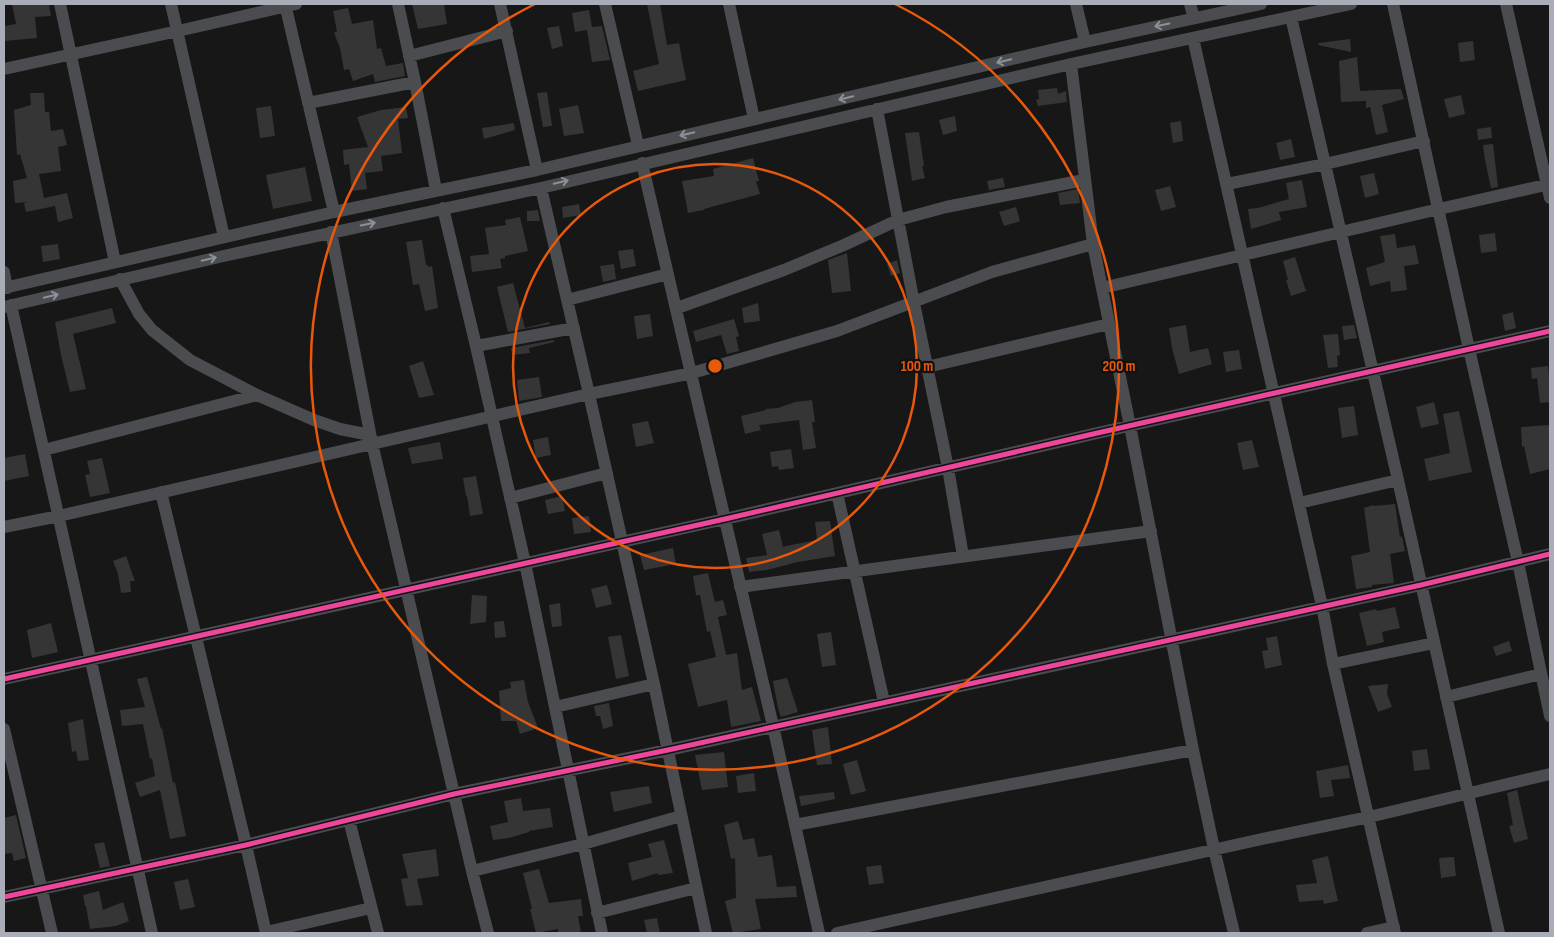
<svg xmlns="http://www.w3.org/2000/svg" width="1554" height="937" font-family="'Sofia Sans Condensed',sans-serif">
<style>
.building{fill:#353536}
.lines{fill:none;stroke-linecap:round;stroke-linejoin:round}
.street{stroke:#4b4c50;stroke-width:12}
.cycleway-casing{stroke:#111113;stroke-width:8}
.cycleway{stroke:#ed469a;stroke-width:5}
.oneway{stroke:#8c9099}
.ring{fill:none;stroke:#e8590c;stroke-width:2.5}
.centre{fill:#e8590c;stroke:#111113;stroke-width:2.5}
.ring-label{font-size:15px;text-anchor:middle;font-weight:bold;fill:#e8590c;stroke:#111113;stroke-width:4.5;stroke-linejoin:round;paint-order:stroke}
</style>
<rect width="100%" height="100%" fill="#171717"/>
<!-- building -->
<path class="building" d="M12,4H49L51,16L35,17L37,38L5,41L4,26L16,24Z
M412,4H444L447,24L418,29Z
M647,4H660L667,45L679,43L686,80L638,91L633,71L659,64Z
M348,8L352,24L373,20L377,49L381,48L386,66L403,63L405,76L375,82L373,74L353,81L349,69L344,70L340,48L334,33L337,31L333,11Z
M589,10L592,27L602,26L610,60L592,62L587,30L575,32L572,13Z
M559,26L563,46L552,49L547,28Z
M1350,39L1351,52L1318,45L1319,43Z
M1473,41L1475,60L1460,62L1458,43Z
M1357,57L1360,91L1401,89L1404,99L1382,105L1388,132L1376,135L1370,107L1366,108V101L1341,102L1339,61Z
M1057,88L1058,94L1066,91L1067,102L1038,106L1036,100L1039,99L1038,90Z
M547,92L552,126L543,127L537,93Z
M30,93H44L45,112H49L51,131L63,129L67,145L58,147L61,171L39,174L44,198L67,193L73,218L58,222L55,206L26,212L24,203L28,202L15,203L13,181L27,178L20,154L17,155L14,110L31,105Z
M1461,95L1465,114L1449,118L1444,99Z
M578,105L584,133L564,136L559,109Z
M271,106L275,136L260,138L256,108Z
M406,107L408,118L398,119L402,153L381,156L383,171L365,173L367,189L352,191L349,164L344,165L343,150L368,147L357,117L381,110Z
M955,116L957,131L943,135L939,120Z
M1181,121L1183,141L1173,143L1170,123Z
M514,123L515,130L484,139L482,128Z
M1491,127L1492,138L1478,140L1477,129Z
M919,132L924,166H922L925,178L912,181L905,133Z
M1291,139L1295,157L1280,160L1276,143Z
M1493,144L1498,187L1491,188L1485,160L1483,145Z
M753,158L759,181H756L760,194L704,209V210L688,213L682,181L714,176L713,169Z
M305,167L312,201L273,209L266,175Z
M1374,173L1379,194L1365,198L1360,176Z
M1003,178L1005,187L989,190L987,181Z
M1302,180L1307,207L1279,212L1281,220L1251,229L1248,209L1258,208L1289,199L1286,183Z
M1170,186L1176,207L1161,211L1155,190Z
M1078,189L1080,203L1060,205L1058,193Z
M579,204L581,215L563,218L562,207Z
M1016,207L1020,221L1004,226L999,212Z
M538,210L540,221H527V211Z
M520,217L528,251L505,256V258L500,259L502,268L472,272L470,256L489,254L485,228L506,225L505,220Z
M1495,233L1497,251L1481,253L1479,235Z
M1395,234L1397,248L1415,245L1419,264L1404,266L1407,290L1391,292L1390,281L1370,286L1366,268L1385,262L1380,236Z
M422,240L426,265H428V267L432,266L438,308L425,311L419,284L413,285L406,242Z
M58,244L60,259L43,262L41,246Z
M633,249L636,266L621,269L618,251Z
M847,253L851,291L832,293L828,260Z
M1295,257L1306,291L1291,296L1286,280H1288L1283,261Z
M897,260L900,273L891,276L887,264Z
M614,264L616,279L603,282L600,266Z
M513,283L525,328L549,322L550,324L508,332L497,287Z
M758,303L760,321L744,323L742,308Z
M112,308L116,323L73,334L86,389L70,392L61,355L55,322Z
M1513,312L1516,328L1505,331L1502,315Z
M650,314L653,336L637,339L634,316Z
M734,319L739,336L736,337L739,351L727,354L721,335L696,342L693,331Z
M1186,325L1190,352L1208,348L1212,364L1179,374L1172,348L1169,328Z
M1354,325L1357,338L1344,340L1342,326Z
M1338,334L1340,355L1337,356L1338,367L1328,368L1323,335Z
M554,340V342L529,348L530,353L512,355L511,348Z
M1239,350L1242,369L1226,372L1223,352Z
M423,361L434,395L419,398L409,366Z
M1548,366L1550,387V402L1540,403L1537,378L1532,379L1531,368Z
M539,377L542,397L519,401L517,380Z
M812,400L815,422H812L816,448L803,450L799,420L759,425L761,430L745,434L741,416L766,410V409L778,408L795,402Z
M1434,402L1439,424L1421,428L1416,407Z
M1354,406L1358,435L1342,438L1338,408Z
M1459,411L1472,472L1429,481L1424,459L1450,453L1443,414Z
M648,421L654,443L636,447L632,424Z
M1550,425V469L1530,474L1524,446L1522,447L1521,427Z
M548,437L551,455L536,458L533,440Z
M1252,440L1259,467L1243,470L1237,443Z
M440,442L443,459L412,464L408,448Z
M791,449L794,468L779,470L778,466L772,467L770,452Z
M25,454L29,476L4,481V458Z
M102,458L110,493L90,497L85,475L90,474L87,461Z
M476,476L483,514L470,516L467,496H466L463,478Z
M562,496L565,511L548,514L545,500Z
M1395,504L1400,537L1402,536L1405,551L1390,554L1394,583L1372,585V587L1356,589L1351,556L1370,552L1364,508L1373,505L1374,506Z
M589,516L591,532L574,534L572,518Z
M830,521L835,556L798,562L767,570L749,572L746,558L767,555L762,534L779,530L783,547L786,546L817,540L815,522Z
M673,548L676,564L644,570L640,555Z
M126,556L135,581H130L131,592L121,593L118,574L113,561Z
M708,573L715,602L723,600L727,615L718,617L726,655L737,653L742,690L752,687L761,721L731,727L727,700L698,707L688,664L716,657L710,631L707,632L700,595H696L693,576Z
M607,585L612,604L596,608L591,589Z
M472,595L487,596L486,622L470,624Z
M560,603L562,626L552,627L549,605Z
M1395,607L1400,628L1382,632L1384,642L1367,646L1359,613L1376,609L1377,611Z
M504,621L506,637L495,638L494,622Z
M51,623L58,652L32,658L27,630Z
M831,632L836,665L822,667L817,634Z
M621,635L629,676L616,679L608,637Z
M1277,636L1282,665L1265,669L1262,651L1268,650L1266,638Z
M1509,641L1512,651L1496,656L1493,647Z
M147,677L161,729L162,728L173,783L175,782L186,836L170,839L160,790L140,797L135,783L155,776L152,758L150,759L143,724L122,726L120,710L145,707L137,679Z
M787,678L798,712L781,717L778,708L773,681Z
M524,680L528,702L538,728L520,734L516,721H501L499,691L511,688L510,682Z
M1388,684L1387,694L1392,707L1378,712L1368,686Z
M609,703L613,726L603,729L600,716H596L594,706Z
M83,719L89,760L78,761L76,751L72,752L68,723Z
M828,727L832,764L817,765L812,730Z
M1427,749L1430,769L1414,771L1412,751Z
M724,752L728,787L702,790L695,755Z
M857,760L866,791L851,795L843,764Z
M1348,765L1350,778L1331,780L1334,796L1320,798L1316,771Z
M754,773L756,791L738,793L736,776Z
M649,786L652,803L614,812L610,792Z
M1517,790L1528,839L1514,843L1509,826L1513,825L1507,793Z
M834,792L835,799L801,806L799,796Z
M521,798L523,811L550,808L553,827L529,831V832L509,838L493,840L490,826L508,822L504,801Z
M16,815L26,858L14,861L12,853L4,854V818Z
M738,821L743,840L754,838L758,857L772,855L777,887L796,886L797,897L755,899L761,929L733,933L725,901L736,898L735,858L731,859L724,825Z
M664,840L673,873L658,875V873L632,881L628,863L652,857L648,844Z
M104,842L110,866L100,868L94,844Z
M436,849L439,876L417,879L423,905L406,906L401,879L408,878L402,854Z
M1328,856L1338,901L1324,904L1323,900L1299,902L1296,885L1317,883L1312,860Z
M1454,857L1456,876L1441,878L1439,858Z
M881,865L884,883L869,885L866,867Z
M539,869L549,903L581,899L583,916H578L581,933H558V929L536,933L530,909H532L523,873Z
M188,879L195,907L180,910L174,882Z
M99,891L103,910L123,902L129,921L116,926L90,929L86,906H85L83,895Z
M657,918L660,933H647L644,920Z"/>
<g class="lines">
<!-- street -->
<path class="street" d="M60,4L115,262
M171,4L224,237
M285,4L334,212
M398,4L415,82
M500,4L537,170
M605,4L638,145
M729,4L754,119
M1076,4L1085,42
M1190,4L1194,18
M1393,4L1469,349L1518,562L1550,716
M1506,4L1550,198
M1291,17L1398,480L1499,933
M1193,38L1322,606L1333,664L1395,933
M409,56L507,31
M1071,64L1093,244L1130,426L1193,750L1214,849L1234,933
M4,69L178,31L296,4
M308,103L415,82L436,190
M877,109L914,303L948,468L963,556
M642,163L773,726L819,933
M1227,184L1325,164L1424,141
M541,188L589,394L654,684L706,933
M443,208L476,346L525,563L602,933
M331,232L372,443L472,871L488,933
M4,272L7,288
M120,279L139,314L152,330L190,360L257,395L314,420L340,429L370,435
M4,288L334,212L537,170L1085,42L1261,4
M1102,288L1439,209L1550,184
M567,300L668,274
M11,305C59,514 104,724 152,933
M4,307L228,255L541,188L1071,64L1351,4
M677,308L784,270L844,245L898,220L946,207L1084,180
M476,346L574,328
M927,367L1109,324
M44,450L257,395
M161,492L246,845L266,933
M837,493L884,702
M510,498L607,473
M1299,503L1398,480
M4,527L59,516L589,394L692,373L837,331L992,272L1093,244
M740,587L1151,531
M1333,664L1434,643
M4,679L725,519L1093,434L1550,331
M1446,697L1541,674
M555,707L654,684
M4,729L52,933
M349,820L378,933
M795,825L1193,750
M472,871L583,844L681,816
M4,897L246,845L454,794L668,750L1421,585L1550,554
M597,913L696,888
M266,932L371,908
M837,933L1262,839L1369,817L1550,774
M1367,933L1394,927"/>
<!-- cycleway casing -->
<g class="cycleway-casing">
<path id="cycleway" d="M4,679L725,519L1093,434L1550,331
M4,897L246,845L454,794L668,750L1421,585L1550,554"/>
</g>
<!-- cycleway -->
<use href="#cycleway" class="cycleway"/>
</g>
<!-- one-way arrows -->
<defs><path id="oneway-shaft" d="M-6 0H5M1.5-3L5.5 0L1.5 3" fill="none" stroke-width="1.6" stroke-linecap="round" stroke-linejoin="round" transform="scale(1.25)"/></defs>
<g class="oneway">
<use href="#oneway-shaft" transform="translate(1162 25) rotate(168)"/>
<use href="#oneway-shaft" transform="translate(1004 61) rotate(167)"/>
<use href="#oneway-shaft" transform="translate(846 98) rotate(167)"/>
<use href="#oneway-shaft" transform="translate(687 134) rotate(167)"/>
<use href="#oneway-shaft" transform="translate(561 182) rotate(-14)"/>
<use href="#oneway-shaft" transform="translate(368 224) rotate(-12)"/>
<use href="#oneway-shaft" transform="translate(209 259) rotate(-13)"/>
<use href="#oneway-shaft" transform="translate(51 296) rotate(-14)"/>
</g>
<!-- distance rings -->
<g class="ring">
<circle cx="715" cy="366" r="202"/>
<path d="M895 4A404 404 0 1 1 535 4"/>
</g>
<circle cx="715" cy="366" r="8" class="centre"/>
<g class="ring-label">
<text x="917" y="371">100 m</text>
<text x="1119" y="371">200 m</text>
</g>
<!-- border -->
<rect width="1554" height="937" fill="none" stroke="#a8adb8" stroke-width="10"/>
</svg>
